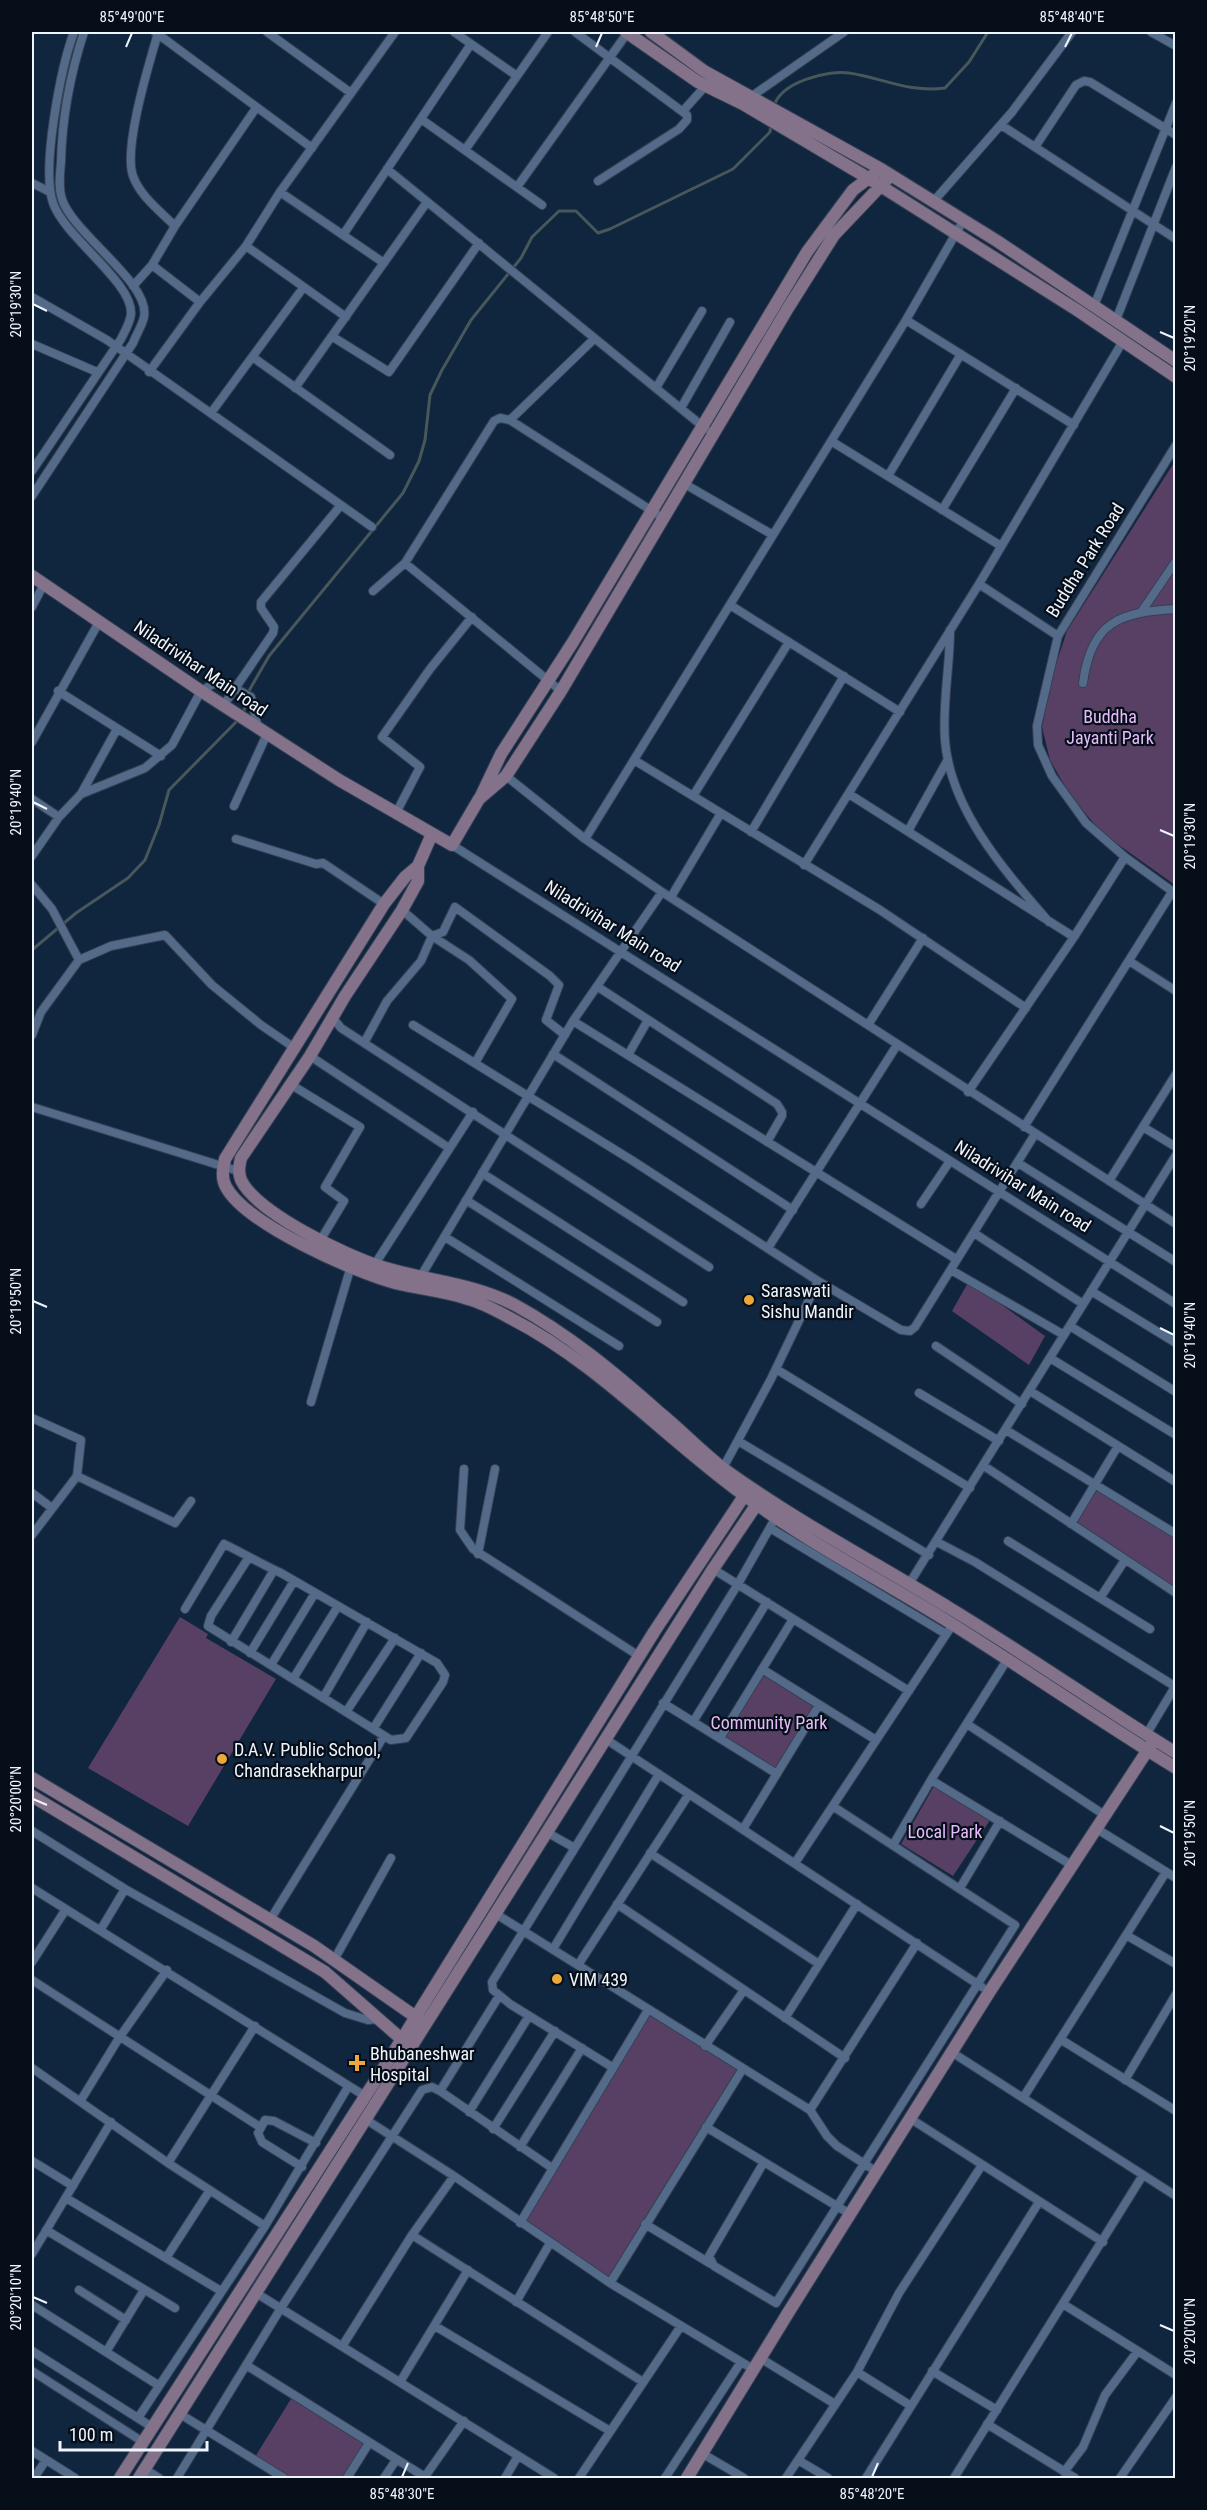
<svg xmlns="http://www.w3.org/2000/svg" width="1207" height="2510" font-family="'Roboto Condensed',sans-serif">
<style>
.green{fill:#584064}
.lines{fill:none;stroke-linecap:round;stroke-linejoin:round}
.stream{stroke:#48585a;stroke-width:3}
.street-casing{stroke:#354054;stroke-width:10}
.secondary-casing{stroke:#354054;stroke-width:14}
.street{stroke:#536b88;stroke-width:8}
.secondary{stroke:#83728a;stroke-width:12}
.ticks{fill:none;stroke:#eff5fc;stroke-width:2}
.poi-dot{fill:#eda83c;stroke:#060e19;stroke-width:2}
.labels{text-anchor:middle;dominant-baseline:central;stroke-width:4.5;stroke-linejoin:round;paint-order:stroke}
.street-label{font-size:18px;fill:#eff5fc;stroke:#060e19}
.park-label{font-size:18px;fill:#e5bcfa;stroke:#060e19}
.poi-label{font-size:18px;fill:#eff5fc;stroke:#060e19;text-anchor:start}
.neatline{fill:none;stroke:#eff5fc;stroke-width:2}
.ticks-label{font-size:15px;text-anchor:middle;fill:#eff5fc}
</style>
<rect width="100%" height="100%" fill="#10253e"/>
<!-- green -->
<path class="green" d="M1175,461V885L1102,833L1070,795L1050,760L1042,727L1053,673L1067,631Z
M969,1281L1045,1336L1029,1365L952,1311Z
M1095,1485L1175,1534V1593L1071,1524Z
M180,1617L208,1634L206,1638L276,1679L188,1826L88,1768Z
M762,1669L819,1705L777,1774L720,1738Z
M934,1786L990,1820L953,1876L901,1844Z
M648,2010L742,2070L609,2280L520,2223Z
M294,2394L368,2445L347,2478H284L253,2460Z"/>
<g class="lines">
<!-- stream -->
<path class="stream" d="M774,106C781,82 827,70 849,73C883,78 909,93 945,88L969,62L988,32
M243,714L250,689L269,656L403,493L419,461L425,440L430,395L442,370L471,320L521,258L532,237L559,211H576L598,233L610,229L733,169L770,132L771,124
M32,950L76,913L128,878L145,860L159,825L169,790L239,719"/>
<!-- street casing -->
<g class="street-casing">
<path id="street" d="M155,32L312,148
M267,32L351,93
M454,32L517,76
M575,32L687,115V120L679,129L598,181
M1151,32L1176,46
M158,33C149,64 123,148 133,176C140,196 160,211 175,226
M752,96L844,32
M683,111L709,82
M421,119L542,205
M1001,125L1176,239
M1035,147L1076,85L1084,81L1090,82L1176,135
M465,150L548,32
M387,169L706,429
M32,183L50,192
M517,187L628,32
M280,192L384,263
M933,202L1012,112L1072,32
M343,235L471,44
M246,246L346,317
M152,265L200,302
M133,286L152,265L175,226L256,108
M32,297L107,340L372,527
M1094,306L1176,103
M906,320L1074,425
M1116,320L1176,167
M333,337L389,372L479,243
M32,344L97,372
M254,358L390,455
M149,372L200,302L246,246L280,192L395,32
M295,388L427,202
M656,388L702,311
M681,408L730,322
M211,413L303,288
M510,420L594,339
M831,441L1001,546
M1176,445L1058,636L1037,726L1038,745L1052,776L1086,823L1125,857L1176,894
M32,471L121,339C125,331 130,323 131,314C133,282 65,238 53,203C41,168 61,67 74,32
M888,476L961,354
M683,483L773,535
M32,496L133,343C136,335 142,326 144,317C151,283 73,234 62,199C58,187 60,174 61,162C62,117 70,75 84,32
M942,510L1016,388
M405,563L561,691
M979,584L1058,636
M373,591L405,563L494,421L500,418L510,420L663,518
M730,605L900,712
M32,607L44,584
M1142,611L1176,561
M950,630C950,667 942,704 945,741C951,811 1005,871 1049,922
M1083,683C1091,622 1119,612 1176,609
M58,691L161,756
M223,706L273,633L274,627L261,608V602L341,505
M32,742L99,622
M634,760L880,910L1026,1008
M506,776L585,839L662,892L1176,1224
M81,794L117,729
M849,794L1074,937
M693,796L789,642
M32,799L59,817
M234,806L267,734
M396,813L420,767L382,737L430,669L472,617
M908,831L947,761
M751,832L844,676
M236,839L316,864L323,863L384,904
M585,839L906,320L963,221
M452,845L1176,1304
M32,856L59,817L81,794L145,768L172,745L201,691L213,684L229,685L251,697L258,728
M804,865L979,584L1123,341
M32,885L52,909L79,960
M671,897L721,813
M402,910L432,936L443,932L455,907L550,976L559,985L546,1020L565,1035
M1129,961L1176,991
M598,987L777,1104L782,1112V1116L767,1142
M333,1018L341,1028L709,1267
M573,1021L956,1259
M413,1025L633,1161L818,1281L901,1330L910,1331L915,1327L1035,1134
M868,1025L923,938
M32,1035L41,1012L79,960L111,946L165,935L212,985L261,1025L296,1049
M364,1043L387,1001L421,961L432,936L469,960L512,999L475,1063
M553,1054L793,1210
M628,1055L648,1020
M310,1056L449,1148
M290,1084L360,1127L325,1187L344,1201L320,1241
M968,1092L1074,937L1125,857
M32,1107L238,1171
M1024,1127L1172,892
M1143,1127L1176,1147
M1018,1163L1176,1262
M482,1173L683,1302
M1109,1181L1176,1074
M466,1200L657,1322
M921,1204L950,1161
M974,1233L1083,1304
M445,1237L619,1346
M768,1248L897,1045
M375,1264L473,1112
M951,1270L1064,1335
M421,1276L573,1021L662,892
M1091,1291L1176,1343
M1070,1326L1176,1392
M936,1346L1022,1404
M1050,1358L1176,1435
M776,1369L970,1488
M1030,1391L1176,1482
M919,1393L999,1441
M311,1402L351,1266
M32,1418L81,1440L77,1476L32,1535
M1006,1430L1176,1534
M738,1441L929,1555
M984,1466L1176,1593
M723,1468L771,1379L818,1281
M464,1469L460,1530L473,1549L639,1656
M77,1476L175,1523L191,1501
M32,1493L52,1508
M1071,1524L1118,1446
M770,1528L946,1634
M1008,1541L1150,1629
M937,1542L975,1562L1176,1687
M478,1554L495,1469
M713,1569L909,1691
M909,1584L1176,1155
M1100,1598L1125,1560
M185,1609L224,1544C243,1553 261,1564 281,1573L437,1663L445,1675L443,1682L406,1738L391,1740L208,1626L211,1616L249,1557
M231,1642L274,1570
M250,1653L294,1581
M271,1665L315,1593
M762,1669L876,1740
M293,1679L338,1606
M323,1698L367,1622
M663,1703L777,1774
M346,1712L395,1638
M693,1722L767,1602
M967,1724L1106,1816
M373,1729L421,1653
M1146,1735L1176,1685
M720,1738L793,1619
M607,1740L982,1987
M931,1780L1073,1866
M743,1829L819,1705
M1097,1829L1176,1878
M32,1831L125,1889L345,2013L368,2020L379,2019
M548,1833L573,1847
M893,1845L931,1780L1007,1660
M650,1853L819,1964
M795,1863L953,1624
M32,1888L365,2096
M960,1888L1000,1821
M617,1904L845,2058
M496,1914L810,2110L827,2136L837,2146L877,2172
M270,1920L384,1736
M101,1929L125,1889
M1126,1935L1176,1964
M553,1949L659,1774
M334,1960L391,1858
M32,1962L66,1909
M578,1965L689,1794
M32,1980L260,2127
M785,2018L857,1904
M1060,2039L1176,2111
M705,2046L744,1990
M953,2053L1176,2196
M612,2067L510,2004L493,1990L492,1982L738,1584L776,1517
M32,2068L168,2163L265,2226
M1125,2080L1176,1994
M440,2091L499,1996
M1023,2098L1166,1872
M81,2100L119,2038L167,1970
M810,2110L917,1943
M469,2112L529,2016
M365,2119L454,2176L610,2283L753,2369
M911,2119L1103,2242
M706,2127L850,2214
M493,2129L555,2031
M520,2147L582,2048
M32,2161L73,2186
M764,2162L709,2256L714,2266L776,2303L1015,1925L834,1807
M168,2163L255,2026
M302,2167L262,2142L258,2133L265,2120L274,2121L316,2143
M66,2198L221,2291
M520,2223L648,2010
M645,2224L711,2264
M46,2230L175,2308
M412,2235L643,2382
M32,2254L111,2122
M166,2258L210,2190
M610,2283L742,2070
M79,2290L126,2320
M256,2293L554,2478
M516,2302L550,2243
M1063,2304L1176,2375
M32,2305L158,2385
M435,2326L610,2431
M343,2345L412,2235L454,2176
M32,2351L152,2427
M106,2352L144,2290
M760,2358L835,2404
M246,2365L425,2477
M32,2371L143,2442
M932,2371L997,2410
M857,2372L911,2406
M400,2382L468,2270
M180,2414L284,2478
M138,2418L265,2226L348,2087
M987,2424L1075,2478
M32,2451L75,2478
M703,2454L744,2478
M798,2460L828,2478
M145,2469L159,2478
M1064,2472L1083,2447L1105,2395L1137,2352
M34,2478L46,2460
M177,2478L281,2308L422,2090L432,2087L440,2091L552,2168
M347,2478L369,2443
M384,2478L396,2460
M424,2478L464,2421
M505,2478L518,2456
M579,2478L681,2326
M665,2478L741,2362
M786,2478L857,2372L899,2293L982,2165
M866,2478L1039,2202
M954,2478L1143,2175
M1120,2478L1176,2397"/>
</g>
<!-- secondary casing -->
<g class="secondary-casing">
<path id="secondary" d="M626,32L698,82L743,104L868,178L1077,310L1176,377
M651,32L704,71L881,169L997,241L1176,361
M32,576L201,691L339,780L452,845L479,799L506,776L561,691L788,308L834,235L891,175
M480,798L501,754L573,642L807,252L853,190L881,169
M432,834L418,866V881L402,910L345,996L310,1056L241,1158C239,1167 238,1172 241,1180C257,1213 345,1255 379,1266C425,1281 471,1282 515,1305C568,1334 615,1373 660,1413C682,1431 702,1452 724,1469C796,1521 876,1563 951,1609C1027,1655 1100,1706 1176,1753
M418,866L405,877L384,904L225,1159C223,1169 221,1178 226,1187C246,1224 354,1272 395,1283C419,1289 444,1291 468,1299C483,1303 497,1311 510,1318C598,1363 666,1439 745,1496C810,1544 883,1581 952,1624C1027,1671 1100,1721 1176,1768
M32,1778L314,1946L423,2022
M32,1796L325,1972L406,2043
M120,2478L404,2036L654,1632L748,1490
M139,2478L713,1569L761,1498
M687,2478L788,2313L990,1991L1151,1745"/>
</g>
<!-- street -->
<use href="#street" class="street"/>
<!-- secondary -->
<use href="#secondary" class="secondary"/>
</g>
<!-- ticks -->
<path class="ticks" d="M126,47L132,33M596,47L602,33M1065,47L1072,33M33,304L47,311M1160,332L1174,338M33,802L47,809M1160,830L1174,836M33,1301L47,1307M1160,1328L1174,1335M33,1799L47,1805M1160,1826L1174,1833M33,2297L47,2303M1160,2325L1174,2331M402,2477L408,2463M872,2477L878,2463"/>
<!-- markers -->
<g class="poi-dot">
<circle cx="749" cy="1300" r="6"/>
<circle cx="222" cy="1759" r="6"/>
<circle cx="557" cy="1979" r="6"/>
<path d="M354 2054h6v6h6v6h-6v6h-6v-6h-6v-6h6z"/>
</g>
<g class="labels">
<!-- street labels -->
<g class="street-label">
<text transform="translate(1085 560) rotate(-58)">Buddha Park Road</text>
<text transform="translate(201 668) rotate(34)">Niladrivihar Main road</text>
<text transform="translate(613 926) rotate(32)">Niladrivihar Main road</text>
<text transform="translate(1023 1186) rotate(32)">Niladrivihar Main road</text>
</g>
<!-- park labels -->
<g class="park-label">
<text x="1110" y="716">Buddha<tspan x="1110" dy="21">Jayanti Park</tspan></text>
<text x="769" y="1722">Community Park</text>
<text x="945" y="1831">Local Park</text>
</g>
<!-- poi labels -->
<g class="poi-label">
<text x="761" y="1290">Saraswati<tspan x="761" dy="21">Sishu Mandir</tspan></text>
<text x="234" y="1749">D.A.V. Public School,<tspan x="234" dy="21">Chandrasekharpur</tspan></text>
<text x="569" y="1979">VIM 439</text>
<text x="370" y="2053">Bhubaneshwar<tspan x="370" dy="21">Hospital</tspan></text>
</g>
</g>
<!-- border -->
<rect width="1207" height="2510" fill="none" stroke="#060e19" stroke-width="66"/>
<!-- scale -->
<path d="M60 2441v9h147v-9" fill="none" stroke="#eff5fc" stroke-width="3"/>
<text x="69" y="2441" font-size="18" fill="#eff5fc" stroke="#060e19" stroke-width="4.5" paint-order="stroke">100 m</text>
<rect x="33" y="33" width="1141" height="2444" class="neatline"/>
<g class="ticks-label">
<text x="132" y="22">85°49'00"E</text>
<text x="602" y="22">85°48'50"E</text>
<text x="1072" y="22">85°48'40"E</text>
<text transform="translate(16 304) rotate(-90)" y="5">20°19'30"N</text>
<text transform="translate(1190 338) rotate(-90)" y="5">20°19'20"N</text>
<text transform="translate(16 802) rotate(-90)" y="5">20°19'40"N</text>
<text transform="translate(1190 836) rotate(-90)" y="5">20°19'30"N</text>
<text transform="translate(16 1301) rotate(-90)" y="5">20°19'50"N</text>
<text transform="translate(1190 1335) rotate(-90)" y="5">20°19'40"N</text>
<text transform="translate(16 1799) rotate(-90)" y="5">20°20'00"N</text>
<text transform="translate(1190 1833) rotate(-90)" y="5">20°19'50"N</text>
<text transform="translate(16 2297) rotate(-90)" y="5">20°20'10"N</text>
<text transform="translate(1190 2331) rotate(-90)" y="5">20°20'00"N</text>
<text x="402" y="2499">85°48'30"E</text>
<text x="872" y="2499">85°48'20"E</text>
</g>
</svg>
